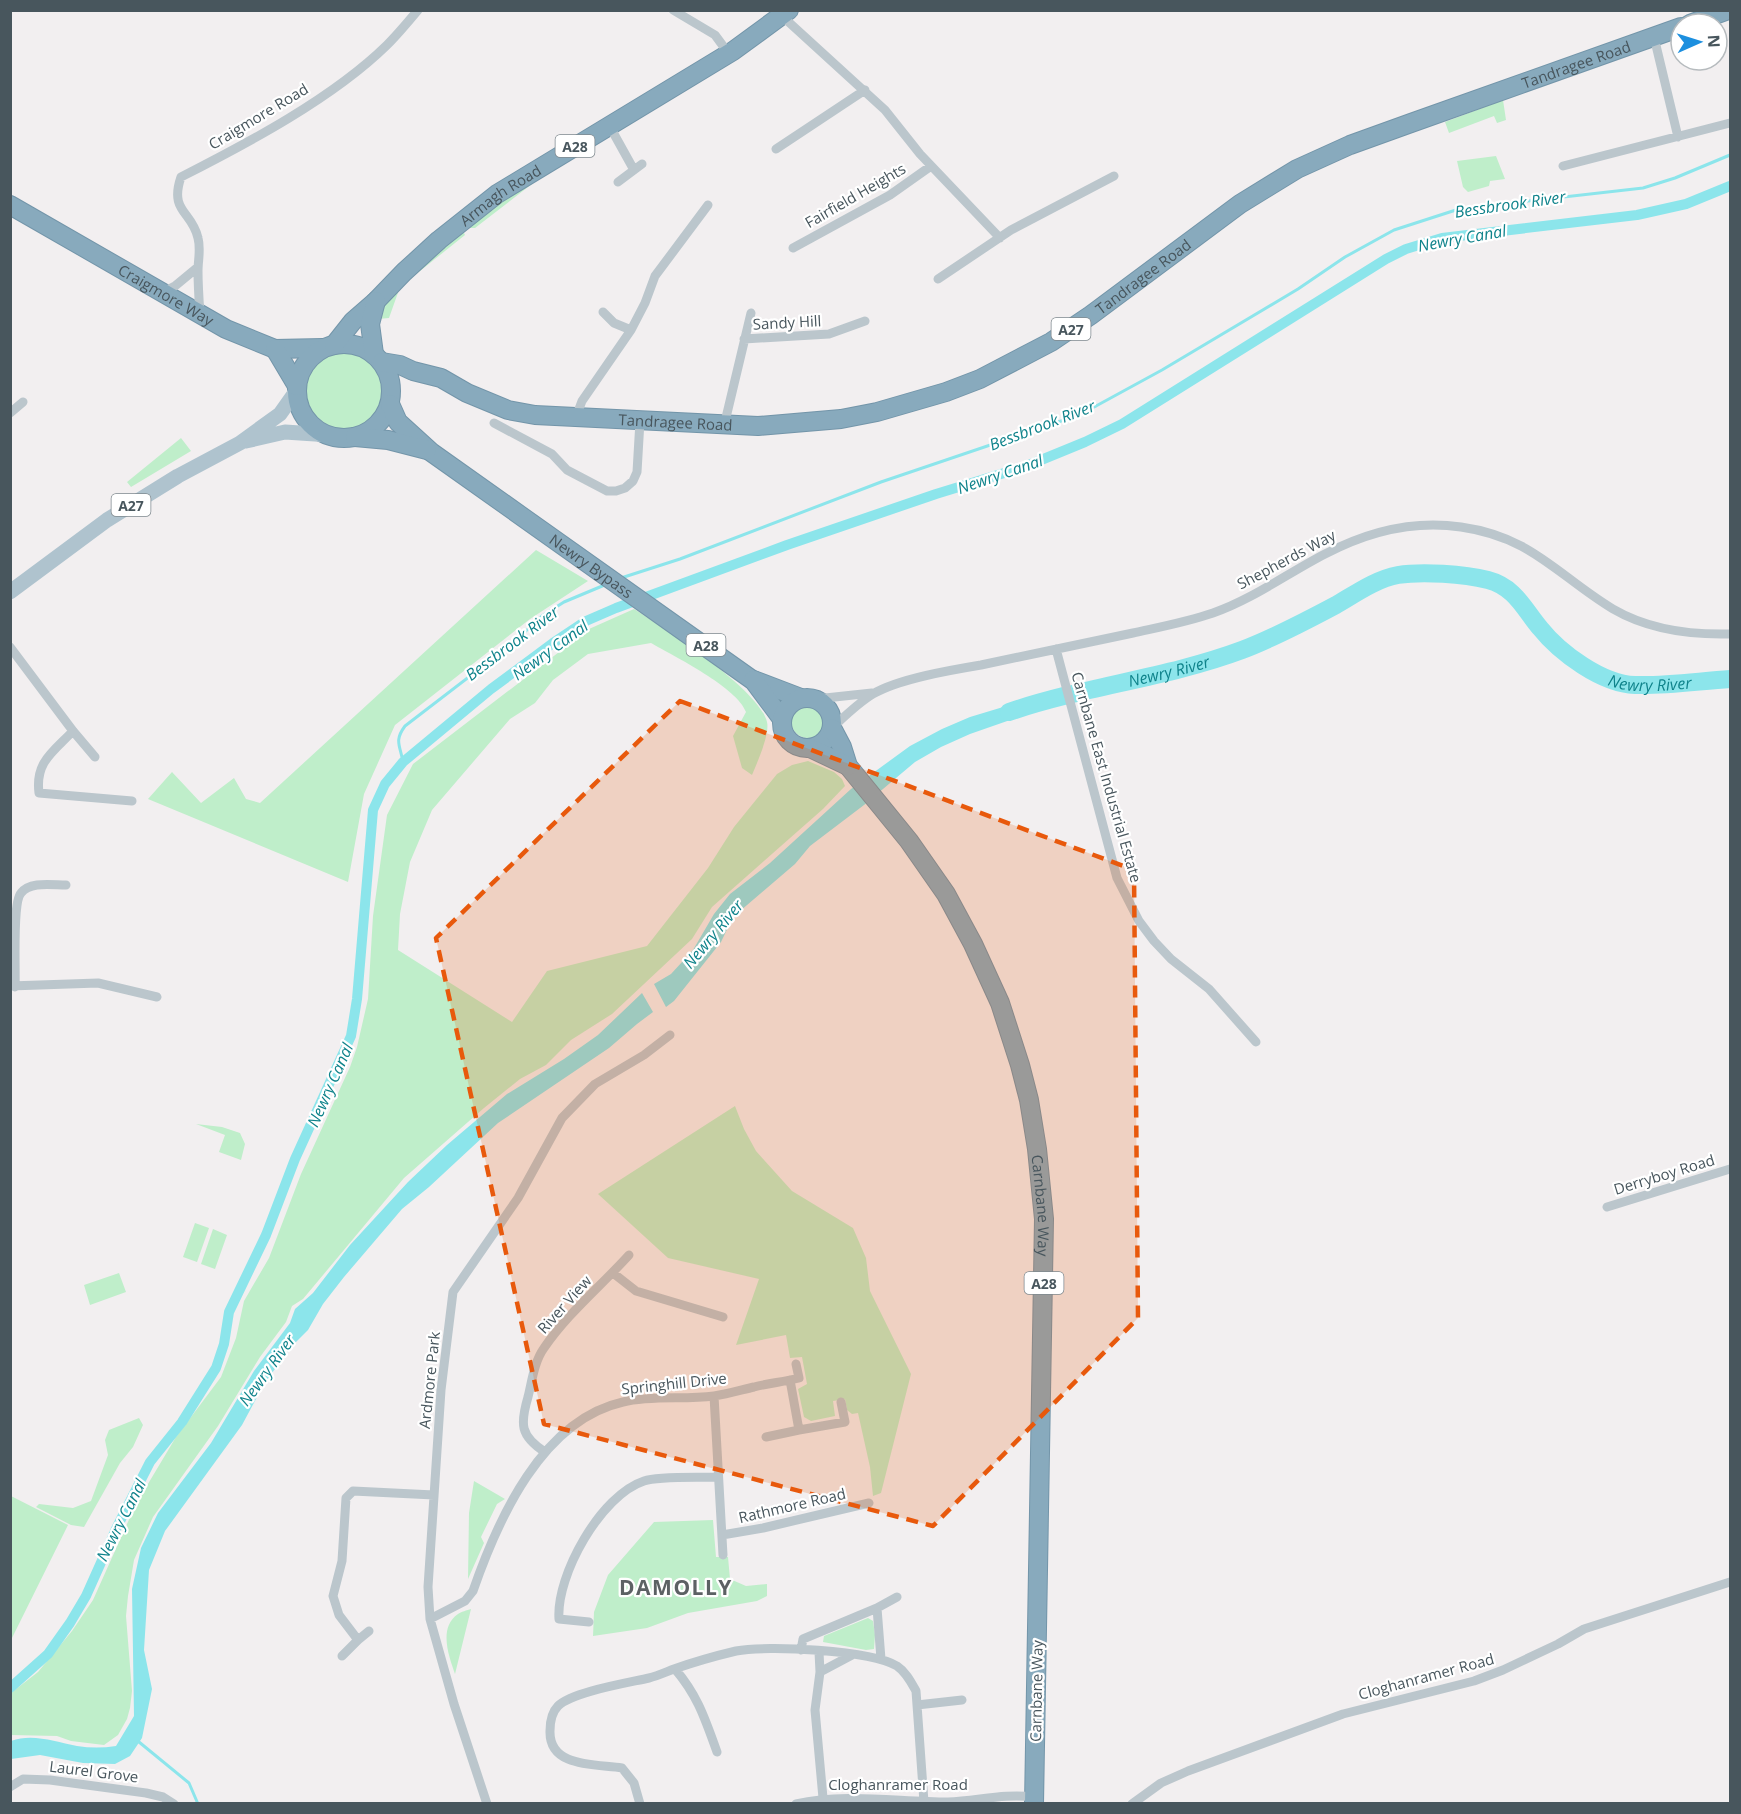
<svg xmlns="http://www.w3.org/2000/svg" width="1741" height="1814" font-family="'Open Sans',sans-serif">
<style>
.green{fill:#bfeeca}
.water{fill:#8ce5eb}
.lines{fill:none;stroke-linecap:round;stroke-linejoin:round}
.stream{stroke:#8ce5eb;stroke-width:3}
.canal{stroke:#8ce5eb;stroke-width:10}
.river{stroke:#8ce5eb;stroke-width:18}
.highway-casing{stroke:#7395a9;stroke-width:20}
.street{stroke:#bbc6cc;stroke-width:9}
.primary{stroke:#afc3ce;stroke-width:15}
.highway{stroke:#88aabd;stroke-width:18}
.marked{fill:#e8590c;fill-opacity:0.2;stroke:#e8590c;stroke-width:4.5;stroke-dasharray:12 8;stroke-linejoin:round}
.labels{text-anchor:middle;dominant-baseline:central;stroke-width:4.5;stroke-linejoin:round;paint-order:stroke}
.shield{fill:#fff;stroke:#7f898e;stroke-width:1.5}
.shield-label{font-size:14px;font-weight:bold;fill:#48565d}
.street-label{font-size:15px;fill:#48565d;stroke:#fff}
.water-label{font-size:16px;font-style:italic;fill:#0f838b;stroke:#fff}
.district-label{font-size:21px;font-weight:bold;letter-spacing:1.5px;fill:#5c6164;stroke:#fff}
</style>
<rect width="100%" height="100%" fill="#f2eff0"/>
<!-- green -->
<path class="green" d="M1503,100L1506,120L1497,123L1494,116L1449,133L1445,122Z
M1496,156L1505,179L1490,181L1489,186L1468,192L1463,187L1457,161Z
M559,163L475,228H470L467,223Z
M463,231L465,235L400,287L389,318L378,319C381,290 440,250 463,231Z
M306 390a39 39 0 1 1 78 0a39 39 0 1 1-78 0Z
M181,438L191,451L131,487L127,482Z
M536,550L588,581L530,619L395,725L364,794L348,882L148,799L172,772L201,803L234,778L246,799L260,803Z
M634,609C665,629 759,689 767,722C770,734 757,763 752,775L742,768L733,736L746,712C738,688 674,656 651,643L588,654L553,680L535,703L510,719L432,810L410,862L400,914L398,950L512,1022L547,971L647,946L708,868L734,827L777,774L792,765L808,761L834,772L842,779L845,786L823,809L712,907L692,939L612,1014L571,1040L546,1065L520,1079L484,1108L404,1178L303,1299L292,1306L286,1322L260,1357L218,1426L153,1517L134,1560L128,1596L126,1616L132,1691L130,1708L127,1719L118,1735L104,1745L71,1741L57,1736L11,1735V1693L38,1672L72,1631L93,1600L136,1504L176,1437L221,1377L236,1338L244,1301L269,1258L301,1174L350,1067L357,1047L368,999L373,916L387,815L413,764L589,629Z
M791 721a17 17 0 1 1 34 0a17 17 0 1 1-34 0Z
M735,1106L744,1129L756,1151L792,1191L853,1228L866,1258L870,1291L911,1374L881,1493L873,1496L870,1467L858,1413L852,1414L847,1410L845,1399L833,1401L835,1416L811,1421L804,1417L798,1389L807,1384L802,1357L790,1358L786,1335L736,1345L759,1279L668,1258L598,1194Z
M196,1124L222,1127L240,1133L245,1144L241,1160L219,1152L225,1135Z
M195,1223L209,1228L197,1262L183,1257Z
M213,1229L227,1235L215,1269L201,1264Z
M119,1273L126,1292L90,1305L84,1285Z
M139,1418L143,1425L133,1447L120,1463L84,1527L71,1525L36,1507L39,1504L73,1508L91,1501L108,1455L105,1440L109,1430Z
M474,1481L505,1499L497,1504L481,1537L484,1543L468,1579L469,1513Z
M11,1496L68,1525L11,1640Z
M713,1520L716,1557H728L730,1579L746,1586L767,1584V1596L757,1601L688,1613L647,1628L593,1636L594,1612L608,1575L654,1522Z
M471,1609L455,1674C449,1656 438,1628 458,1614C461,1612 467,1610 471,1609Z
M868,1618L873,1621L875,1635L874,1649L866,1650L823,1642L824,1636Z"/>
<!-- water -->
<path class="water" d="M1030,699L1036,711L970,734L941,747L915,762L864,805L810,846L795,864L733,917L721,942L674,1001L666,1007L654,984L671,974L693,950L714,914L730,894L770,863L851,789L910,746L942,729L970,717Z
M642,993L653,1012L637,1024L609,1048L498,1123L429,1187L402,1209L344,1277L323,1304L308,1330L291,1347L264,1384L242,1425L165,1531L149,1570L144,1650L152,1689L142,1738L130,1756L115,1764L83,1763L40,1755L11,1759V1741C33,1733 55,1742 77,1746C90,1748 103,1748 116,1746L134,1716L132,1589L141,1548L158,1513L211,1443L254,1371L290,1323L295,1309L313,1293L350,1245L408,1182L447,1145L507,1094L564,1059L598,1035Z"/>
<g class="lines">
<!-- stream -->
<path class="stream" d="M621,578L680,559L881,482L1061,421L1096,406L1162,370L1298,289L1345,257L1394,230L1459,209L1643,188L1675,178L1730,155
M403,762C400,745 394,741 405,726L513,643L542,616L564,602L607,584
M139,1742L189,1783L198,1804"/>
<!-- canal -->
<path class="canal" d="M10,1688L48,1654L70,1623L86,1596L116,1529L150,1462L182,1422L216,1368L224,1344L229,1312L266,1235L295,1159L351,1036L357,999L373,810L385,784L403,762L491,689L553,643L586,621L616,608L787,545L936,494L1024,467L1085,442L1122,424L1386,259L1406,249L1442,238L1637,215L1686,204L1730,186"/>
<!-- river -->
<path class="river" id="s1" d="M1009,712C1085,686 1167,678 1242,650C1274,638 1306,621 1336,605C1355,594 1376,579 1398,575C1422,571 1464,574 1488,580C1515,587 1524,609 1540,628C1560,653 1602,684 1635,685C1667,686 1699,681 1730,679"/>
<!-- highway casing -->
<g class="highway-casing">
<g id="highway">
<path d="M1690,24L1728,10"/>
<path id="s2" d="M10,205L226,329L275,349L323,348"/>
<circle cx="344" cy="391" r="47"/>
<path id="s3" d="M334,345L353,321L376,301L404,272L439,240L497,194L733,51L789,10"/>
<path d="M275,349L297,386"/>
<path d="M374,354L370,324L376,301"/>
<path id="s4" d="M382,362L400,365L413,371L441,378L467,393L508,410L535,415L758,426L841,419L877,412L946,392L980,379L1051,342L1091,315L1240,204L1297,169L1350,145L1411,123L1681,27"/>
<path id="s5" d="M390,404L398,422L431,452L751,679L801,698"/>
<path d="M355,437L388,440L427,450"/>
<path d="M753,680L782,719"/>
<circle cx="807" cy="723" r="25"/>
<path id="s6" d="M832,728L842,747L848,766L909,841L946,894L973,944L1000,1003L1020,1065L1029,1100L1037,1149L1044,1219L1034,1804"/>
<path d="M810,748L848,766"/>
</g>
</g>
<!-- street -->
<path class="street" d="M673,10L715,35L729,54
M782,16L885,110L920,154L1000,238
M1654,37L1678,137
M609,125L634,170
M776,149L865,90
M1563,166L1730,123
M618,182L642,164
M793,248L890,195L931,166
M938,279L1011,230L1114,176
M163,292L175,286L198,267
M603,312L614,323L631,330
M200,314C199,300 198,285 198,271C198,260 201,249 198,238C192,211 169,212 181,177C248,143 333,98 387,45C398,34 408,22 418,10
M744,339L829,334L865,321
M10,413L23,402
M576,417L582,401L631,330L645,303L655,276L708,205
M494,423L552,454L567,470L607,491H616L625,488L633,481L637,472L640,421
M724,426L751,313
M10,647L73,731L95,757
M1056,649L1117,878L1139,921L1154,941L1171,959L1209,989L1256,1042
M816,699L872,693
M832,728C845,716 858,703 873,694C898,679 951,670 981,665C1032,654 1082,644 1133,633C1160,627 1187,622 1213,613C1253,599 1288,573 1325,554C1367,532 1414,520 1461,527C1532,537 1557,575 1613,609C1649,630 1690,635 1730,634
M73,731C53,752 35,762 39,793L132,801
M10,986L98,983L157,997
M15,987C16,970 12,903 21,893C30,881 52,885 66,885
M1607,1207L1730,1169
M613,1273L636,1291L723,1317
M790,1380L799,1430L845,1422L841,1402
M714,1396L723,1555
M766,1437L799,1430
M545,1452C520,1436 520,1424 528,1397C532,1381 534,1362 544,1348C567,1314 601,1286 629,1255
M722,1535L763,1528L869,1503
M877,1608L897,1597
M430,1619L465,1601L473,1591C498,1519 542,1420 623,1402C653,1395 684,1400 714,1396C728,1394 741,1390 754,1387C769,1383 784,1382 799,1378L796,1364
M589,1622L559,1619C556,1575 601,1495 644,1481C659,1476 700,1478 718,1477
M358,1640L369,1631
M801,1650L803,1639L877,1608L881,1659
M819,1652L820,1672L815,1710L823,1798
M342,1656L358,1640L339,1615L333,1596L342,1561L346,1498L353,1491L434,1495
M675,1669C698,1696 705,1719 717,1752
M820,1672L852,1655
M917,1705L962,1700
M10,1787L23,1779L50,1780L146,1793L163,1797L174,1804
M487,1804L454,1704L430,1619L428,1587L441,1390L453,1292L518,1198L562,1118L595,1084L644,1055L670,1035
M640,1804L634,1783L622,1768C596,1764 549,1768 550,1731C550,1723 552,1712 558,1706C572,1692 627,1683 649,1678C657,1676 666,1672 674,1669C694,1662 715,1656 736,1651C767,1645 870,1650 897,1666C906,1672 911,1682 916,1691L924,1802
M796,1804C846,1793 897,1802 948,1802C978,1801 1003,1793 1035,1797
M1132,1804L1161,1783L1188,1771L1343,1714L1474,1681L1503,1670L1558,1644L1584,1629L1730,1582"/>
<!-- primary -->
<path class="primary" d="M246,441L285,432L330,435
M10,592L107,520L178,476L240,443L280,414L297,390"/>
<!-- highway -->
<use href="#highway" class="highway"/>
</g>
<!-- marked area -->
<path class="marked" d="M680,701L1134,870L1138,1318L933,1526L544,1424L436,938Z"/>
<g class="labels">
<!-- shield labels -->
<g class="shield">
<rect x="555.5" y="135" width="39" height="22" rx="4.5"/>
<rect x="1051.5" y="318" width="39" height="22" rx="4.5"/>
<rect x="111.5" y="494" width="39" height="22" rx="4.5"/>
<rect x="686.5" y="634" width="39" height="22" rx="4.5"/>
<rect x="1024.5" y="1272" width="39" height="22" rx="4.5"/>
</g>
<g class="shield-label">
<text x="575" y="146">A28</text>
<text x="1071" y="329">A27</text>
<text x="131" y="505">A27</text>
<text x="706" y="645">A28</text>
<text x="1044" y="1283">A28</text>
</g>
<!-- street labels -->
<g class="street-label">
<text stroke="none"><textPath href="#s4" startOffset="1294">Tandragee Road</textPath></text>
<text transform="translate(258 116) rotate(-31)">Craigmore Road</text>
<text transform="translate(855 195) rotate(-30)">Fairfield Heights</text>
<text stroke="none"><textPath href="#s3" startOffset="225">Armagh Road</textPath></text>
<text stroke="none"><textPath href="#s4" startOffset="808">Tandragee Road</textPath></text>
<text stroke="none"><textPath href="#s2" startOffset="180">Craigmore Way</textPath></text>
<text transform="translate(787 322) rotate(-3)">Sandy Hill</text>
<text stroke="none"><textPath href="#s4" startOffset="304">Tandragee Road</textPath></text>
<text transform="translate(1286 559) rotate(-28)">Shepherds Way</text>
<text stroke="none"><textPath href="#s5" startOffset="261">Newry Bypass</textPath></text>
<text transform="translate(1107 777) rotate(74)">Carnbane East Industrial Estate</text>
<text transform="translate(1664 1174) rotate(-17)">Derryboy Road</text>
<text stroke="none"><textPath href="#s6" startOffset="532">Carnbane Way</textPath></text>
<text transform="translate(564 1304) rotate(-48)">River View</text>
<text transform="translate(429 1380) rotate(-84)">Ardmore Park</text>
<text transform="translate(674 1383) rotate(-6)">Springhill Drive</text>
<text transform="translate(792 1505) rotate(-13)">Rathmore Road</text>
<text transform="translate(1426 1676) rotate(-15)">Cloghanramer Road</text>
<text transform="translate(1036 1691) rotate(-89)">Carnbane Way</text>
<text transform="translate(94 1771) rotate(7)">Laurel Grove</text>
<text x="898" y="1784">Cloghanramer Road</text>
</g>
<!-- water labels -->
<g class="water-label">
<text transform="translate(1510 204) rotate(-8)">Bessbrook River</text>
<text transform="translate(1462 238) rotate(-10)">Newry Canal</text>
<text transform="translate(1042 425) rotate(-21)">Bessbrook River</text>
<text transform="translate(1000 474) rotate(-19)">Newry Canal</text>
<text transform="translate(512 643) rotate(-37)">Bessbrook River</text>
<text transform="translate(550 650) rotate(-36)">Newry Canal</text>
<text stroke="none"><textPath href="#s1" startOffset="165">Newry River</textPath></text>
<text stroke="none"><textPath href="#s1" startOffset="706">Newry River</textPath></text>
<text transform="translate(713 934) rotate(-50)">Newry River</text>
<text transform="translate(330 1085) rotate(-66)">Newry Canal</text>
<text transform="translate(267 1370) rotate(-54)">Newry River</text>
<text transform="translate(121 1520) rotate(-63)">Newry Canal</text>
</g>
<!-- district labels -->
<g class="district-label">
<text x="676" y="1587">DAMOLLY</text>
</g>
</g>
<!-- border -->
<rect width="1741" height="1814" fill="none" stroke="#48565d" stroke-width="24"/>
<!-- north arrow -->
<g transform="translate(1699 42) rotate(87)"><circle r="28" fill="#ffffff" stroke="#b6bbbe" stroke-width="1.5"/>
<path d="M0-4.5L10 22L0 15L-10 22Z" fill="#1c8fdf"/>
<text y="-9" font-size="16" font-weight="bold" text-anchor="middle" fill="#48565d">N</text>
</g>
</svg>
